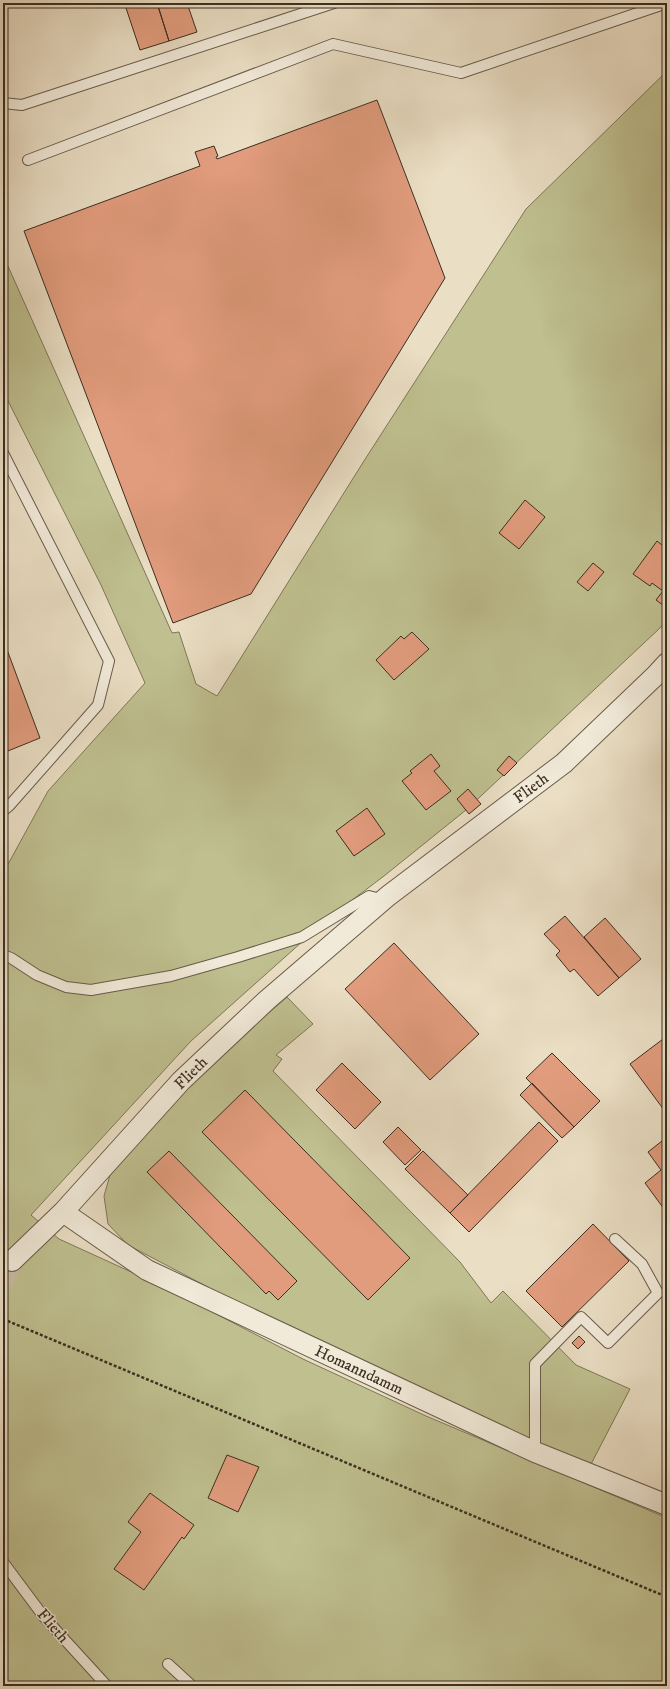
<svg xmlns="http://www.w3.org/2000/svg" width="670" height="1689" font-family="'IM FELL DW Pica',serif">
<style>
.green{fill:#bfbf8f;stroke:#7e7758}
.building{fill:#e19c7d;stroke:#3c2f21}
.lines{fill:none;stroke-linecap:round;stroke-linejoin:round}
.street-tunnel{stroke:#c7bba3;stroke-width:20;stroke-dasharray:20 10;stroke-linecap:butt}
.lane-casing{stroke:#685b4a;stroke-width:12}
.street-casing{stroke:#685b4a;stroke-width:22}
.path{stroke:#3c2f21;stroke-width:2.5;stroke-dasharray:3 2;stroke-linecap:butt}
.lane{stroke:#f1ead9;stroke-width:10}
.street{stroke:#f1ead9;stroke-width:20}
.labels{text-anchor:middle;dominant-baseline:central;stroke-width:3;stroke-linejoin:round;paint-order:stroke}
.street-label{font-size:16px;fill:#3c2f21;stroke:#f1ead9}
</style>
<rect width="100%" height="100%" fill="#eadec4"/>
<filter id="stains"><feTurbulence type="fractalNoise" baseFrequency=".005" numOctaves="4"/><feColorMatrix values="0 0 0 0 .2 0 0 0 0 .09 0 0 0 0 .02 0 0 0 .5 -.17"/></filter>
<radialGradient id="worn" r=".72"><stop offset=".6" stop-color="#630" stop-opacity="0"/><stop offset="1" stop-color="#630" stop-opacity=".3"/></radialGradient>
<!-- green -->
<path class="green" d="M667,71V619L660,628L466,810L384,876L331,916L191,1041L31,1215L59,1239L162,1286L303,1359L426,1416L667,1518V1686H3V869L6,868L48,791L145,683L101,585L3,391V255L172,633L179,632L196,684L217,696L362,464L526,209Z
M287,997L313,1024L276,1055L282,1059L273,1071L460,1262L491,1303L503,1291L576,1365L630,1389L589,1468L242,1305L128,1245L108,1224L104,1196L110,1175L184,1086Z"/>
<!-- building -->
<path class="building" d="M130,3H157L169,41L140,50L125,5Z
M157,3H187L197,32L169,41Z
M377,100L445,278L251,594L173,623L24,231L200,166L195,152L214,146L218,156L216,157L217,159Z
M525,500L545,517L519,549L499,533Z
M657,541L667,549V594L652,583L650,586L633,574Z
M593,563L604,572L588,591L577,582Z
M663,591L667,594V608L656,600Z
M412,632L429,649L394,680L376,660L401,636L404,639Z
M3,639L40,738L3,753Z
M431,754L440,766L434,771L451,791L426,810L402,781L412,773L410,771Z
M509,756L517,763L504,776L497,770Z
M468,789L481,804L469,814L457,799Z
M367,808L385,834L354,856L336,831Z
M565,916L619,978L598,996L574,969L570,972L556,955L560,951L544,934Z
M605,918L641,959L619,978L584,937Z
M394,943L479,1034L430,1080L345,989Z
M667,1036V1114L630,1064Z
M552,1053L600,1101L574,1127L526,1078Z
M342,1063L381,1102L355,1129L316,1090Z
M532,1083L574,1127L562,1138L520,1095Z
M245,1090L410,1258L368,1300L202,1132Z
M539,1122L558,1141L469,1232L450,1213Z
M398,1127L421,1150L405,1165L383,1142Z
M667,1137V1213L645,1183L661,1170L648,1152Z
M169,1151L297,1281L278,1300L269,1291L266,1294L147,1172Z
M423,1151L468,1195L450,1213L405,1169Z
M593,1224L629,1261L562,1327L526,1291Z
M579,1336L585,1342L578,1349L572,1343Z
M227,1455L259,1467L238,1512L208,1498Z
M150,1493L194,1525L184,1539L182,1537L144,1590L114,1569L141,1532L128,1522Z"/>
<g class="lines">
<!-- street-tunnel -->
<path class="street-tunnel" d="M3,1283L12,1261"/>
<!-- lane casing -->
<g class="lane-casing">
<path id="lane" d="M3,103L22,105L334,3
M28,160L333,44L461,73L667,3
M3,453L109,661L98,705L9,806L3,811
M3,955L11,958L37,975L66,987L91,990L171,976L238,957L302,937L369,896L384,900
M535,1452V1364L581,1317L608,1343L658,1293L642,1264L615,1239
M3,1562L44,1617L107,1686
M168,1664L192,1686"/>
</g>
<!-- street casing -->
<g class="street-casing">
<path id="street" d="M63,1212L147,1270L535,1452L667,1505
M12,1261L63,1212L181,1081L267,1000L388,896L564,763L655,676L667,663"/>
</g>
<!-- path -->
<path class="path" d="M3,1319L667,1597"/>
<!-- lane -->
<use href="#lane" class="lane"/>
<!-- street -->
<use href="#street" class="street"/>
</g>
<g class="labels">
<!-- street labels -->
<g class="street-label">
<text transform="translate(531 788) rotate(-37)">Flieth</text>
<text transform="translate(191 1073) rotate(-45)">Flieth</text>
<text transform="translate(359 1370) rotate(25)">Homanndamm</text>
<text transform="translate(53 1626) rotate(49)">Flieth</text>
</g>
</g>
<!-- margin -->
<rect width="670" height="1689" fill="none" stroke="#eadec4" stroke-width="16"/>
<rect x="4" y="4" width="662" height="1681" fill="none" stroke="#3c2f21" stroke-width="2"/>
<rect x="8" y="8" width="654" height="1673" fill="none" stroke="#3c2f21"/>
<rect width="100%" height="100%" filter="url(#stains)"/>
<rect width="100%" height="100%" fill="url(#worn)"/>
</svg>
